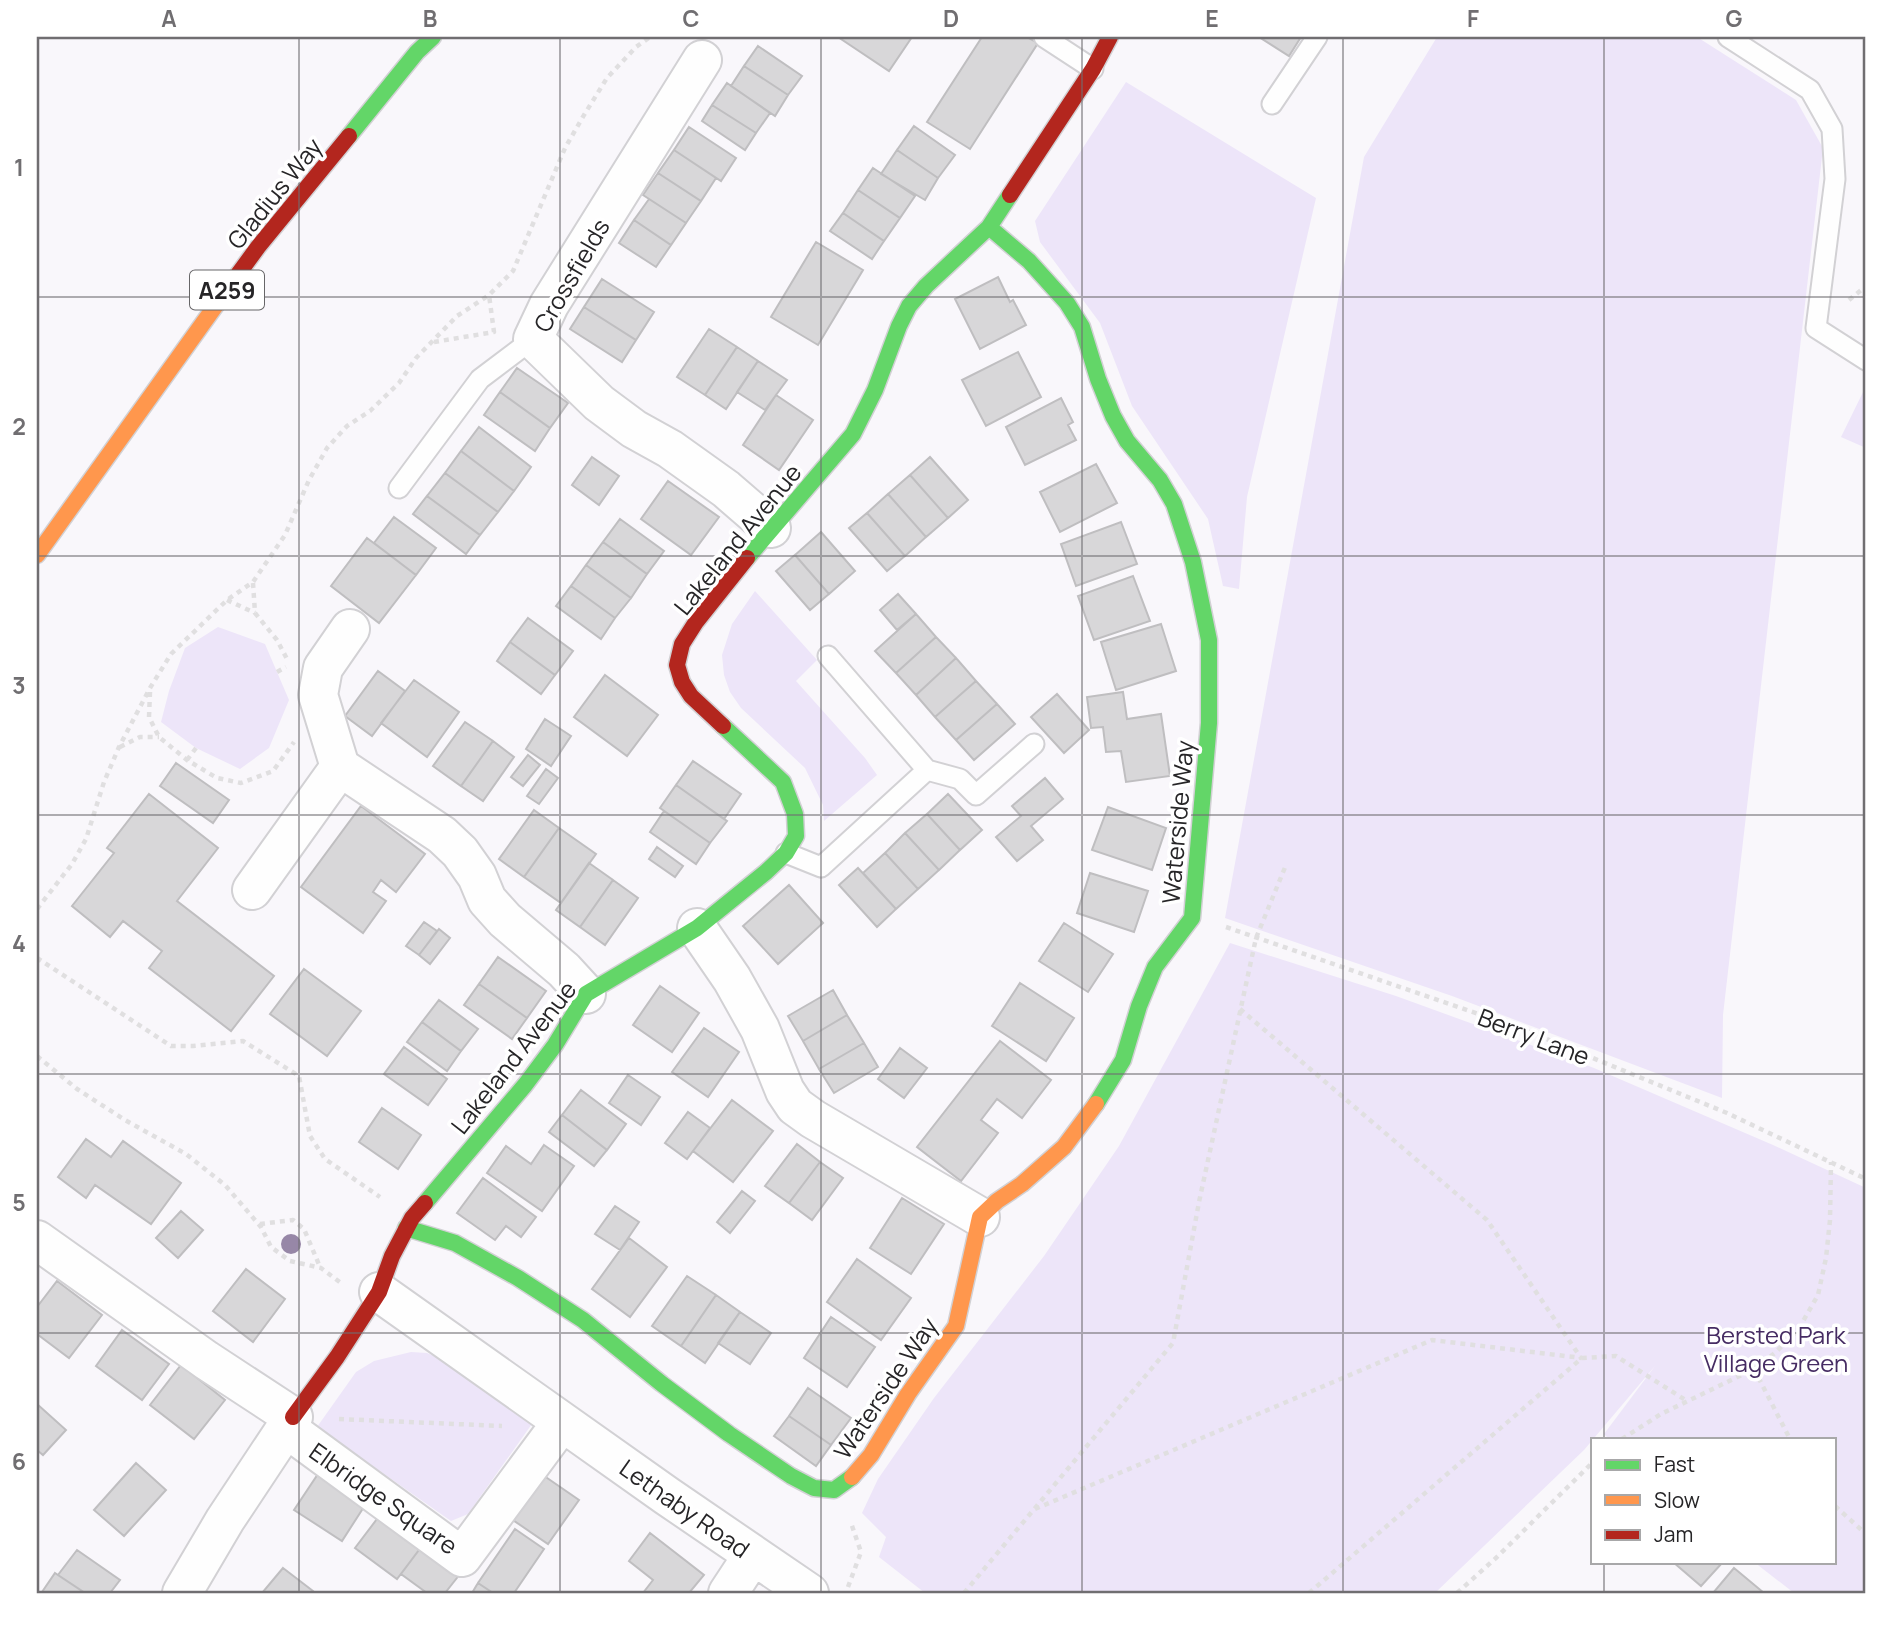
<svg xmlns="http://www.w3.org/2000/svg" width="1903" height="1630" font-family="Manrope,sans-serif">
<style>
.green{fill:#ede5f9}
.building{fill:#d8d7d9;stroke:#bfbec0;stroke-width:2}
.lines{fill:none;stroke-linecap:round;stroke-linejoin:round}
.lane-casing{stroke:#d2d1d4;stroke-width:23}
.street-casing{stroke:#d2d1d4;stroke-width:42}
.fast-casing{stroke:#d2d1d4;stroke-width:19}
.slow-casing{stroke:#d2d1d4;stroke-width:19}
.jam-casing{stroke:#d2d1d4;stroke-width:19}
.path{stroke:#e0dfe0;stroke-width:4.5;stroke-dasharray:5 5;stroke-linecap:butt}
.lane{stroke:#fefefe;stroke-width:19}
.street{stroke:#fefefe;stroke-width:38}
.fast{stroke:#63d668;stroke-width:16}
.slow{stroke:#ff974d;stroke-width:16}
.jam{stroke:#b3261e;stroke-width:16}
.tree{fill:#9787a7}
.grid{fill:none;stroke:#706e71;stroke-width:2;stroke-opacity:0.55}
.labels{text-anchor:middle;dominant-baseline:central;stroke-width:7;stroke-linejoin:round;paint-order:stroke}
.shield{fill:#fff;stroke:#676668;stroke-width:2}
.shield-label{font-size:23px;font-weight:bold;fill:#262527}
.street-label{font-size:24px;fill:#262527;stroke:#fff}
.park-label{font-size:24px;fill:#462c63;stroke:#fff}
.neatline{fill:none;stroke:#706e71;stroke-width:2.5}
.grid-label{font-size:23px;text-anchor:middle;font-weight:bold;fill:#706e71}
</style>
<rect width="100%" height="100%" fill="#f9f7fb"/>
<!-- green -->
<path class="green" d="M1437,37H1697L1796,100L1823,148L1723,1015L1722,1098L1452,996L1225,918L1364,157Z
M1126,82L1316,198L1247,497L1239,589L1223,586L1208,519L1132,406L1100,323L1040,242L1035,221Z
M1866,386V448L1841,437Z
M755,591L817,660L796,681L865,758L877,775L824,821L823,805L805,768L741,708L730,692L724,675L722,655L732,624Z
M218,627L265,644L289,700L269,748L240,769L196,748L161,722L169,691L185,648Z
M1230,943L1396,996L1594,1068L1773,1145L1866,1188V1593H1794L1754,1562H1835V1439H1609L1604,1434L1655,1366L1584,1450L1435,1593H925L879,1557L886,1537L862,1513L878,1479L934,1398L1044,1256L1119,1146Z
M411,1352L427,1353L441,1359L534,1421L468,1514L451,1521L317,1427L356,1372L374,1361Z"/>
<!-- building -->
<path class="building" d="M838,37H912L889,71Z
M982,37H1027L1038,43L970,149L927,122Z
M1259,37H1301L1289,56Z
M758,46L802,76L788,95L744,66Z
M744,66L788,95L775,116L731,86Z
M727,83L770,113L756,133L712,105Z
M712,105L756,133L745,150L702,121Z
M914,126L955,155L938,178L897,150Z
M689,127L736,158L721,181L674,150Z
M674,150L716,178L701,201L658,173Z
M897,150L938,178L925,200L881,174Z
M873,168L915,196L900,218L858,190Z
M658,173L701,201L686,223L643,195Z
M858,190L900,218L884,241L843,213Z
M649,199L686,223L671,245L634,220Z
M843,213L884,241L872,259L830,231Z
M634,220L671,245L656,267L619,243Z
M816,242L863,270L818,345L771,317Z
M998,277L1010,302L1013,300L1026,325L980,349L955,299Z
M602,279L654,312L636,340L584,307Z
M584,307L636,340L622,362L570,329Z
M709,329L737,347L705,395L677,377Z
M737,347L758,361L726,409L705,395Z
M1018,352L1041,397L986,426L962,380Z
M758,361L787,380L765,410L737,392Z
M517,368L568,403L550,428L500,392Z
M500,392L550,428L535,451L484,415Z
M776,395L813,420L779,470L743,445Z
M1061,398L1073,422L1068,425L1076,440L1025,465L1006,427Z
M479,427L531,467L514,491L461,451Z
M461,451L514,491L498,512L445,473Z
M592,457L619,476L599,505L572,485Z
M930,457L968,500L948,518L910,475Z
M1096,464L1117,503L1060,532L1040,492Z
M445,473L498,512L480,535L427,496Z
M910,475L948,518L926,537L888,494Z
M668,481L719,517L691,555L641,519Z
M888,494L926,537L905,556L867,513Z
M427,496L480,535L466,554L413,514Z
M867,513L905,556L887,571L849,528Z
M394,517L436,548L416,575L374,543Z
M620,519L664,551L647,574L603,542Z
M1121,522L1137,564L1076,586L1061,544Z
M821,532L855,571L829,594L795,555Z
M367,538L416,575L379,623L331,586Z
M603,542L647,574L631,598L586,565Z
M795,555L829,594L810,610L776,571Z
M586,565L631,598L615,618L571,586Z
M1133,576L1150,621L1094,640L1078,596Z
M571,586L615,618L601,639L556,606Z
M898,594L916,614L897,630L880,610Z
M916,614L936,637L896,673L875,651Z
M528,618L573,651L555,675L510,642Z
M1161,624L1176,671L1116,690L1101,642Z
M936,637L956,658L916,695L896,673Z
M510,642L555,675L541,694L497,661Z
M956,658L976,681L935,717L916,695Z
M378,671L405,691L372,736L345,716Z
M605,675L658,715L627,756L574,717Z
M414,680L459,712L427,757L381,723Z
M976,681L997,704L956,740L935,717Z
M1123,692L1127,719L1161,714L1170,776L1126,782L1121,751L1106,752L1103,727L1091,728L1087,697Z
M1057,694L1089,730L1064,753L1031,717Z
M997,704L1015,724L974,760L956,740Z
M545,719L571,736L551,766L526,749Z
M465,722L493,741L461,786L433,766Z
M493,741L514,757L483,801L461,786Z
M528,755L540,765L523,786L511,777Z
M693,761L741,794L724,819L676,785Z
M176,763L229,800L213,823L160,786Z
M546,769L558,778L539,804L527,796Z
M1045,778L1063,799L1031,826L1043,840L1017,861L996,837L1021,816L1012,806Z
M676,785L727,821L710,843L660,808Z
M149,794L218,848L177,901L274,976L231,1031L149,968L162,951L123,921L110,937L72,906L114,853L107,848Z
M948,794L982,830L960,850L927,814Z
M361,806L425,854L396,892L381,880L373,892L386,901L363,933L301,887Z
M1108,807L1166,828L1152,870L1092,850Z
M534,810L559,828L524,877L499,859Z
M664,811L710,843L696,864L650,832Z
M927,814L960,850L939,870L905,833Z
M559,828L596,854L561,903L524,877Z
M905,833L939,870L918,889L885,853Z
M657,847L683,866L675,877L649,859Z
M885,853L918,889L896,909L863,873Z
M589,863L613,880L580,927L556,910Z
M858,868L896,909L877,927L839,885Z
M1090,873L1148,891L1134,932L1077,913Z
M613,880L638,898L605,945L580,927Z
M789,885L823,923L778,964L743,926Z
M424,922L437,931L419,955L406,946Z
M1064,923L1113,954L1088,992L1039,961Z
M439,929L450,938L430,964L419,955Z
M498,957L546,991L527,1018L479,984Z
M304,969L361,1011L327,1056L270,1014Z
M1020,983L1074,1018L1046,1061L992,1026Z
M479,984L527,1018L512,1039L464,1005Z
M660,986L699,1013L672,1052L633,1025Z
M833,990L847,1015L803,1041L788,1016Z
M439,1000L478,1029L461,1051L422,1022Z
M847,1015L864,1043L819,1069L803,1041Z
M422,1022L461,1051L447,1071L407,1042Z
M704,1028L739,1052L708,1097L672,1072Z
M1000,1041L1051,1080L1022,1118L997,1099L981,1120L998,1133L961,1181L917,1147Z
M864,1043L878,1067L834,1093L819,1069Z
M404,1047L447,1079L428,1105L384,1074Z
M900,1048L927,1068L904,1098L878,1079Z
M628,1075L660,1097L641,1125L609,1103Z
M581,1090L626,1124L607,1150L562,1115Z
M732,1100L773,1131L733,1182L693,1151Z
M382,1108L421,1135L398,1169L359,1142Z
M688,1112L710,1128L687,1159L665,1143Z
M562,1115L607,1150L594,1166L549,1132Z
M86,1139L111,1157L123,1141L181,1183L151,1224L95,1185L86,1198L58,1177Z
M797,1144L820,1162L789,1203L765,1186Z
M544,1145L574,1166L542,1211L487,1173L506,1146L531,1164Z
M820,1162L843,1178L812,1220L789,1203Z
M483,1178L536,1217L521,1237L506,1226L495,1240L457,1213Z
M742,1191L755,1201L730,1233L717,1222Z
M902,1198L944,1224L911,1274L870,1248Z
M615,1206L639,1222L620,1250L595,1234Z
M181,1211L203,1230L178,1258L156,1238Z
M629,1238L667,1267L630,1317L592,1289Z
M857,1259L911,1298L881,1340L827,1302Z
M246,1269L285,1299L253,1342L213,1311Z
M687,1276L716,1295L681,1346L652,1326Z
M57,1281L102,1315L69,1358L37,1334V1307Z
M716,1295L740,1312L705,1363L681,1346Z
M740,1312L771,1333L750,1364L718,1343Z
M831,1317L875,1347L847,1387L804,1358Z
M122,1330L169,1364L142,1400L96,1366Z
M181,1365L225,1400L194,1439L150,1405Z
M808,1388L851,1418L831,1445L789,1416Z
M37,1404L66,1430L43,1455L37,1450Z
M789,1416L831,1445L816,1466L774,1436Z
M136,1463L166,1490L124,1536L94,1510Z
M322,1468L369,1499L342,1541L294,1510Z
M537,1471L579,1500L548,1544L507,1516Z
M380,1515L422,1546L397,1579L355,1548Z
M515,1529L544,1549L514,1593H493L478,1583Z
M650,1533L704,1575L689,1593H643L653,1580L629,1561Z
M422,1546L460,1574L445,1593H427L401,1574Z
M77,1550L120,1580L110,1593H85L58,1575Z
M1673,1562H1723L1701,1586Z
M283,1568L313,1591L312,1593H262Z
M1734,1568L1764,1593H1713Z
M55,1573L85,1593L42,1592Z
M478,1583L493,1593H472Z"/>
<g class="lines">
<!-- lane casing -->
<g class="lane-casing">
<path id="lane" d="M1044,37L1093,69
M1728,37L1810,90L1832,129L1835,179L1816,328L1866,360
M1272,104L1317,37
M399,488L480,379L533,339
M927,770L960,779L976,795L1034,744
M786,853L821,867L927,770L828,656"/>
</g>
<!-- street casing -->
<g class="street-casing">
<path id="street" d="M702,60L549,305L533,339L599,403L634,429L670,449L726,489L771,528
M340,767L318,695L323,668L350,629
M252,890L340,767L442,835L460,852L477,876L487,900L505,920L564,970L586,994
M697,928L732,979L760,1029L785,1091L795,1106L813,1119L980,1217
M37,1240L206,1360L293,1417L286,1428L462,1557L562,1422
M379,1292L667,1496L809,1593
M182,1593L225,1520L286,1428
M728,1593L753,1555"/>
</g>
<!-- fast casing -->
<g class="fast-casing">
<path id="fast" d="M349,136L417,52L433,37
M989,227L1029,261L1067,303L1082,327L1098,379L1113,416L1127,441L1160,480L1174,504L1193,562L1209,640V723L1192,918L1155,967L1139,1006L1123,1060L1096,1104
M747,558L853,434L875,390L899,326L909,306L926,286L989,227L1010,195
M425,1203L525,1085L555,1045L586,994L697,928L766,872L786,853L796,836L795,814L783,782L723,726
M406,1228L455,1243L518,1278L583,1320L662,1384L729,1434L791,1476L814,1488L834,1490L852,1477"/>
</g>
<!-- slow casing -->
<g class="slow-casing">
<path id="slow" d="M37,555L239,273
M852,1477L871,1455L908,1394L956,1326L980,1217L997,1201L1022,1184L1064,1147L1096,1104"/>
</g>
<!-- jam casing -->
<g class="jam-casing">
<path id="jam" d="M1010,195L1093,69L1110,37
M239,273L258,247L349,136
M723,726L691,696L682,682L677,665L682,644L696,622L747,558
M293,1417L337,1357L379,1292L392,1256L412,1218L425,1203"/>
</g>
<!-- path -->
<path class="path" d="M1849,300L1866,286
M434,342L494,332L489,295
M253,583L255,613L277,640L287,659
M227,600L255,613
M277,672L286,667
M150,692L149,717L159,737L187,760L217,778L241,783L273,771L294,742
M120,747L140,737H159
M187,760L196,748
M37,909L72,864L86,839L104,782L119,747L150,688L171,654L227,600L253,582L285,535L309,480L327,448L347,426L370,411L399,383L416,358L457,316L489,295L513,271L565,148L584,115L607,78L636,47L650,37
M1226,927L1522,1029L1727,1113L1866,1179
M37,958L171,1046H193L243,1041L299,1076L310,1136L325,1159L380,1197
M1240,1009L1487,1220L1581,1358
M37,1056L77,1089L125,1120L186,1154L225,1185L261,1227L271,1247L290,1261L321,1268L341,1283
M260,1224L293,1220L304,1229L320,1267
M1754,1369L1790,1439
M339,1419L502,1426
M1622,1439L1661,1414L1754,1369L1775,1353L1798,1330L1818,1295L1826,1258L1830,1220L1831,1162
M1835,1506L1866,1534
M1035,1509L1432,1340L1582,1358
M848,1587L861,1552L851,1523
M964,1593L1173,1343L1199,1202L1256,938L1286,865
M1309,1593L1582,1358L1616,1356L1687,1401
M1457,1593L1497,1557L1593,1462"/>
<!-- lane -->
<use href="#lane" class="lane"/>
<!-- street -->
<use href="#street" class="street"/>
<!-- fast -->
<use href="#fast" class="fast"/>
<!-- slow -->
<use href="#slow" class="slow"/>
<!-- jam -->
<use href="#jam" class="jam"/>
</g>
<!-- trees -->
<circle class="tree" cx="291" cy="1244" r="10"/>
<!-- grid -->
<path class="grid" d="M299,37V1593M560,37V1593M821,37V1593M1082,37V1593M1343,37V1593M1604,37V1439M37,297H1866M37,556H1866M37,815H1866M37,1074H1866M37,1333H1866M1604,1562V1593"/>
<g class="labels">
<!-- shield labels -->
<rect class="shield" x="190" y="270.5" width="74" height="39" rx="5"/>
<g class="shield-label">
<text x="227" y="290">A259</text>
</g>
<!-- street labels -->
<g class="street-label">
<text transform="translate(274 193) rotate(-51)">Gladius Way</text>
<text transform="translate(571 275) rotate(-60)">Crossfields</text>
<text transform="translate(737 539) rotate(-51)">Lakeland Avenue</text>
<text transform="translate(1177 822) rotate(-85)">Waterside Way</text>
<text transform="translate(1534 1036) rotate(21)">Berry Lane</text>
<text transform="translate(513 1057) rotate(-52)">Lakeland Avenue</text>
<text transform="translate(885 1388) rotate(-56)">Waterside Way</text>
<text transform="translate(384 1498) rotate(35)">Elbridge Square</text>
<text transform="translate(685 1508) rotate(35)">Lethaby Road</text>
</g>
<!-- park labels -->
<g class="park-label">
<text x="1776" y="1334">Bersted Park<tspan x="1776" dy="28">Village Green</tspan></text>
</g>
</g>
<!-- border -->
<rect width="1903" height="1630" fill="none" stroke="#ffffff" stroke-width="77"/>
<!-- legend -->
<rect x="1591" y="1438" width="245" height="126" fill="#ffffff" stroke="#a8a8a9" stroke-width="2"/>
<rect x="1605" y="1460" width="35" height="10" fill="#63d668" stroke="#a8a8a9" stroke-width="2"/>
<text x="1654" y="1472" font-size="21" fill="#262527">Fast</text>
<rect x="1605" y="1495" width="35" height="10" fill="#ff974d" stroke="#a8a8a9" stroke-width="2"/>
<text x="1654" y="1508" font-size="21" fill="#262527">Slow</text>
<rect x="1605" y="1530" width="35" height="10" fill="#b3261e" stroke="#a8a8a9" stroke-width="2"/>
<text x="1654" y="1542" font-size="21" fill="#262527">Jam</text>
<rect x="38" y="38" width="1826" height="1554" class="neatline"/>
<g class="grid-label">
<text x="169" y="27">A</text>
<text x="430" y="27">B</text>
<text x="691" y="27">C</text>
<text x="951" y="27">D</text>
<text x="1212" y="27">E</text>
<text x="1473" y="27">F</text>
<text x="1734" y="27">G</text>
<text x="19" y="176">1</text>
<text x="19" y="435">2</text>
<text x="19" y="694">3</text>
<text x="19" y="952">4</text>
<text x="19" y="1211">5</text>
<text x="19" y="1470">6</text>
</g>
</svg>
